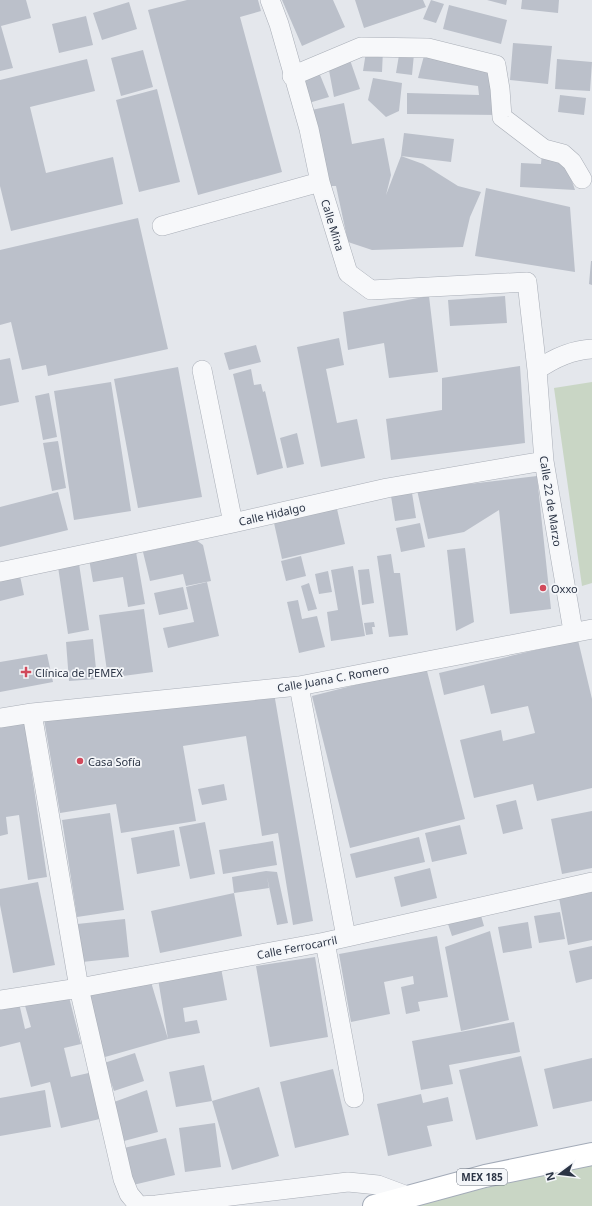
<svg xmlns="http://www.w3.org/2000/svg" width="592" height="1206" font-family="'Noto Sans',sans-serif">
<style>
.green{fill:#c9d6c5}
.building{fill:#bbc0ca}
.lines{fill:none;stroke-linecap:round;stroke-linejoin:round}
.street-casing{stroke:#a9aeb7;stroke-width:20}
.primary-casing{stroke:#a3abb8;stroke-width:24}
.street{stroke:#f7f8fa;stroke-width:19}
.primary{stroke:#fff;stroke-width:22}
.poi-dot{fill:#d1495b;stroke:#f4f6f9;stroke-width:1.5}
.labels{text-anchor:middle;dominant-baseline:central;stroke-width:3.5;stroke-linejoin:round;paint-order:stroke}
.shield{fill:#f4f6f9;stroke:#676e7b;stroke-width:1}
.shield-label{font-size:10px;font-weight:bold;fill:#2b3445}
.street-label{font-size:11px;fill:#2b3445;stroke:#f4f6f9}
.poi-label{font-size:11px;fill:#2b3445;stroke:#f4f6f9;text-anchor:start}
</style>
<rect width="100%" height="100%" fill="#e4e7ec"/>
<!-- green -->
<path class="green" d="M592,382V583L582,586L554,388Z
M592,1163V1206H408Z"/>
<!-- building -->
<path class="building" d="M0,0H26L31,18L1,26L13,68L0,71Z
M187,0H258L261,11L240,17L282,172L198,195L148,10Z
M282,0H333L345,27L302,46Z
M355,0H423L426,7L364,28Z
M431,0L444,4L436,23L423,19Z
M487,0H507L506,5Z
M522,0H559L558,13L521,9Z
M129,2L137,29L102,40L93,13Z
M449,5L507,20L501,44L443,29Z
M86,16L93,45L59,53L52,24Z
M513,43L552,46L548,84L510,80Z
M400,49L414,54L412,75L396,73Z
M143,50L153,87L121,96L111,58Z
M383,50L382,72L363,71L366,52Z
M425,52L493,67L499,115L407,114V93L479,95L478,86L418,78Z
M349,57L360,89L334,97L328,65Z
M87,59L95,91L30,107L46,173L113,157L123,204L11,231L0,186V80Z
M557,59L592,62L590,91L555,89Z
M318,70L329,97L302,105L298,78Z
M373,78L402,83L399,111L386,117L368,100Z
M157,89L180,182L139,192L116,100Z
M560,95L586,98L584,115L558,112Z
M344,103L352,144L384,138L391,175L386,195L401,156L404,133L454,139L451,162L401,156L423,164L458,186L481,192L470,217L463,247L372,250L348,242L336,186H331L307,111Z
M542,153L560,158L569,172L575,190L520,187L521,163L541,164Z
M486,188L570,207L575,272L475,256Z
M138,218L168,349L48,376L46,365L22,370L11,322L0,325V250Z
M591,261H592V285L589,284Z
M429,296L438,372L389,378L384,343L348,350L343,312Z
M505,296L507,323L450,326L448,300Z
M339,338L344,365L326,369L337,423L357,419L365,458L321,467L297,347Z
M256,345L261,362L229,370L224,353Z
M10,358L19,402L0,406V360Z
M520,366L525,443L391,460L386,419L442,410V378Z
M178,367L202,497L138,508L114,379Z
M251,369L254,385L261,384L263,392L265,391L283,468L257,475L233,374Z
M111,382L131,511L74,520L54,391Z
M49,393L57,437L43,440L35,396Z
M297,433L304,464L287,468L280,438Z
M58,441L66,488L52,491L43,443Z
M537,476L551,609L510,614L499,510L464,532L428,539L417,490Z
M58,492L68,530L0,547V507Z
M412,493L416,518L395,521L391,496Z
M337,509L345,544L282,559L274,523Z
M420,523L425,547L401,552L396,528Z
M196,540L203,545L211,581L186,586L183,574L150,581L143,552Z
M465,548L474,622L456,631L447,550Z
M136,552L145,604L128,607L123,577L93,582L89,559Z
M391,554L394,573H400L408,635L389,637L377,556Z
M301,556L306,576L286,581L281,561Z
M78,557L89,630L68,634L57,560Z
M353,566L365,636L331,641L327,612L338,610L331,570Z
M369,569L374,603L362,605L358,570Z
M19,571L24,595L0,601V575Z
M328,571L332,592L319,594L315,574Z
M207,582L219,636L168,648L163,628L194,622L186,587Z
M309,583L317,609L308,611L301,586Z
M183,587L188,609L159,615L154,593Z
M298,600L302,619L317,616L325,647L299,653L287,602Z
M144,609L153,672L108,678L99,615Z
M374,622L375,627H372L373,634L366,635L364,623Z
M93,639L97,679L69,681L66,642Z
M578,640L592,699V788L537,801L533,784L474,798L460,740L501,730L503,741L535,733L528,706L491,714L484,685L444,695L439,673Z
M47,654L53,682L0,692V662Z
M426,667L465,819L350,848L312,696Z
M274,693L313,921L293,925L278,833L262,836L246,736L183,746L196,821L121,833L116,804L60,813L44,719Z
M24,720L47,877L28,880L19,815L6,817L8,834L0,836V724Z
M224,784L227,800L202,805L198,789Z
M516,800L523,829L503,834L496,805Z
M592,811V868L562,874L551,819Z
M110,813L124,910L77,917L62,820Z
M205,822L215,874L190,879L179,827Z
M460,825L467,854L432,862L425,833Z
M174,830L180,866L137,874L131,838Z
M419,837L425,862L356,878L350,854Z
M273,841L277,865L223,874L219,850Z
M430,868L437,898L401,907L394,877Z
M266,871L277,872L288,923L277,925L267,877L269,888L234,893L232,877Z
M38,882L55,965L13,973L0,905V889Z
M592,892V940L568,945L559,898Z
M234,893L242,936L160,953L151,911Z
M480,912L484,926L452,936L447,921Z
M560,912L565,939L539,943L534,916Z
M125,919L129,957L82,962L77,924Z
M528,922L532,948L503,953L498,927Z
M490,931L509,1020L461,1031L445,947Z
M437,936L448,997L418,1002L420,1011L406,1014L401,987L414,984L413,976L384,982L390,1014L351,1022L339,954Z
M592,946V979L576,983L569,951Z
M315,957L328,1037L270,1047L256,966Z
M221,968L227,1000L183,1008L185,1022L197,1020L200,1033L168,1039L98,1059L85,995L151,982L168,1039L158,979Z
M69,997L81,1044L64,1048L71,1077L93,1072L104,1118L61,1128L50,1082L31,1087L20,1042L0,1047V1008L19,1003L25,1029L31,1027L24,1002Z
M514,1022L520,1052L449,1065L453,1084L421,1090L412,1041Z
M135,1053L144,1081L114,1091L104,1063Z
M521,1056L538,1126L476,1140L459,1070Z
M592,1058V1101L553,1109L544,1069Z
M204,1065L212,1101L176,1107L169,1072Z
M333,1069L349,1135L295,1148L280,1082Z
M259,1087L279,1156L232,1170L212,1101Z
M45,1090L51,1127L0,1136V1098Z
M147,1090L158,1132L124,1141L114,1102Z
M421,1094L423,1103L448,1097L453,1121L427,1126L432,1146L388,1156L377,1104Z
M215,1123L221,1167L185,1172L179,1128Z
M166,1138L175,1175L133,1185L124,1148Z"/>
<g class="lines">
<!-- street casing -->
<g class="street-casing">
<path id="street" d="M270,0L279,24L309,129L320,182L348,273L371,290L527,282L537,370L544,461L573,631
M292,76L361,47L428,48L496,65L500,89L502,117L544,149L563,154L572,162L582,179
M162,226L320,182
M202,370L233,523
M537,370C554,358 571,350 592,349
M0,572L233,523L387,488L544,461
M299,686L346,937
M32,713L79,988L123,1179L129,1194L139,1206L156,1205L348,1182L378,1185L410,1197
M0,718L32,713L299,686L592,629
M325,942L354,1098
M0,1000L79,988L325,942L592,882"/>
</g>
<!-- primary casing -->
<g class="primary-casing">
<path id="primary" d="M374,1206L485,1176L592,1154"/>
</g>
<!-- street -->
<use href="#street" class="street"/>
<!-- primary -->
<use href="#primary" class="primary"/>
</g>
<!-- markers -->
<g class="poi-dot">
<circle cx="543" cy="588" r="4"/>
<path d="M24 666h4v4h4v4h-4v4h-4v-4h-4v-4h4z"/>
<circle cx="80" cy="761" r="4"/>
</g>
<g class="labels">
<!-- shield labels -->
<rect class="shield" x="457" y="1169" width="50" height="16" rx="3"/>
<g class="shield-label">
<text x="482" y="1177">MEX 185</text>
</g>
<!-- street labels -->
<g class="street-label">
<text transform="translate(333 225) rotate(73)">Calle Mina</text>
<text transform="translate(551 501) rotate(81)">Calle 22 de Marzo</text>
<text transform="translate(272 514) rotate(-13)">Calle Hidalgo</text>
<text transform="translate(333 678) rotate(-10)">Calle Juana C. Romero</text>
<text transform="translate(297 947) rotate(-11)">Calle Ferrocarril</text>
</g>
<!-- poi labels -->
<g class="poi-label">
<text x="551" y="588">Oxxo</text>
<text x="35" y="672">Clínica de PEMEX</text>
<text x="88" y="761">Casa Sofía</text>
</g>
</g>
<!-- north arrow -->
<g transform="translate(560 1174) rotate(255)" stroke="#f4f6f9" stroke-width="3" paint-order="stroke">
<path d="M0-3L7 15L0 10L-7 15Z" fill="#2b3445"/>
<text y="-6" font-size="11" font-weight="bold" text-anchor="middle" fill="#2b3445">N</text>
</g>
</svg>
